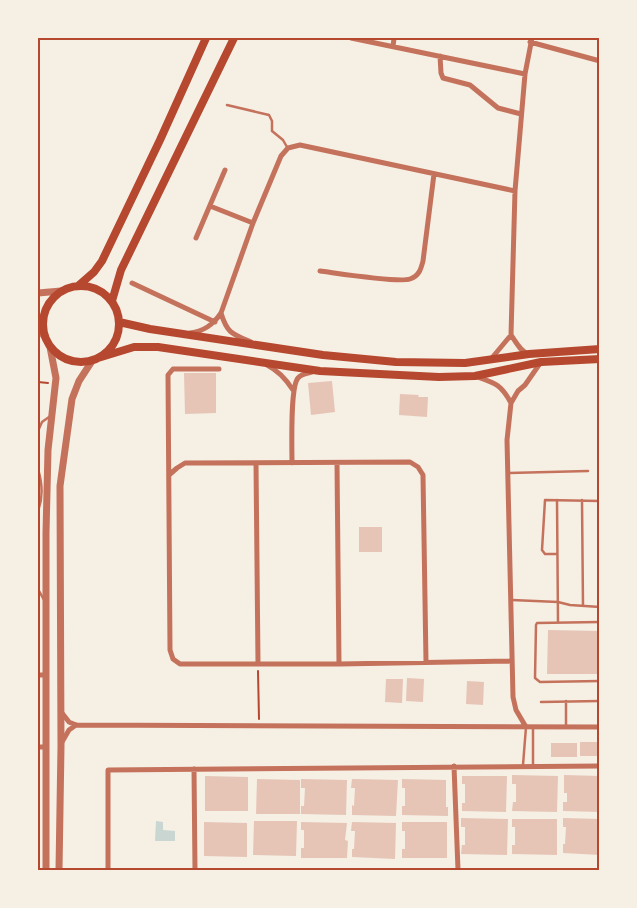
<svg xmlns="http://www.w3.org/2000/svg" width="637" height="908" font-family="'IBM Plex Serif',serif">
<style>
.water{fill:#c9d6d2}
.building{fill:#e6c5b7}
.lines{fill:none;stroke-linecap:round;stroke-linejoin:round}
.path{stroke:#b5482f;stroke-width:2}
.service{stroke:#c5725c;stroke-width:2.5}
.minor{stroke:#c5725c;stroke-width:5}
.tertiary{stroke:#c5725c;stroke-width:7}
.secondary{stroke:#b5482f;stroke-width:8}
.neatline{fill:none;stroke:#b5482f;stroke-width:2}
</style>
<rect width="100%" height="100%" fill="#f6efe4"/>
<!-- water -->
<path class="water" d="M156,821L163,822V830L175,831V841H155Z"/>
<!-- building -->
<path class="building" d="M184,373H216V413L185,414Z
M332,381L335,412L311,415L308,383Z
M400,394L419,395L418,397H428L427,417L399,415Z
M359,527H382V552H359Z
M548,630L600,631V674H547Z
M407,678L424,679L423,702L406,701Z
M386,679H403L402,703L385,702Z
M467,681L484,682L483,705L466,704Z
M580,742H600V756H580Z
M551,743H577V757H551Z
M512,775L558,776L557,812L512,811L513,802H516V784H512Z
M564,775L600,776V812L563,811V802H567V793H564Z
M205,776L248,777V811H205Z
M462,776H507L506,812L462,811V803H465V784H462Z
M257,779L300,780V814H256Z
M301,779L347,780L346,815L301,814V806H304L305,788H301Z
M352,779L398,780L396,816L352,815V805L354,806L355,788H351Z
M402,779L446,780V807H448V816L402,815V806H405V788H402Z
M461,818L508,819L507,855L461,854L462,845H465V827H461Z
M563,818L600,819V855L563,853V844H565L566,827H563Z
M512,819H557V855L512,854V845H515V827H512Z
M254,821H297L296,856L253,855Z
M204,822L247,823V857L204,856Z
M301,822L347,823L345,840L348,841L347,858H301V848H304V830H301Z
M352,822L396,823L395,859L352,857V849H354L355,831H351Z
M402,822H447V858H402V849H405V831H402Z"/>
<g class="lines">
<!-- path -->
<path class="path" d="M38,382L48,383
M258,671L259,719"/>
<!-- service -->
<path class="service" d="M227,105L269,115L272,121V131L283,140L287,147
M38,431L42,422L49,417
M38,469C42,482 43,498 38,511
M509,473L588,471
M557,500L558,622
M582,500L583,606
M556,554H545L542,550L545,500L600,501
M38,589L44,600
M512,600L558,602L570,605L600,607
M600,622L537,623L536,625L535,678L540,682L600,681
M566,701V726
M541,702L600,701
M523,765L526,727
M533,766V728"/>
<!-- minor -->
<path class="minor" d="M351,38L525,74
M530,42L600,61
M393,47L394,38
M440,56L441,73L443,78L470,85L498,108L521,114
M210,206L253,223
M196,238L225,170
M320,271C336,273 398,283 410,279C419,276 421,269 423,261L434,174
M132,283L215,322
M221,313C227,333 232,334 251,342
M190,333C204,331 213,325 221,313L253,223L281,156L288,148L300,145L515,191
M528,354C520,351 516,342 511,335L515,191L525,74L532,38
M491,359L511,335
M267,365C279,371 286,379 293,390
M219,369H173L168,375L170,650L173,659L180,664H339L511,661
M475,376C495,383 501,384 511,403
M256,463L258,664
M292,463C292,448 290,387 298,378C301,374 308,373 312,372
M337,463L339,664
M169,475L177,468L185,463L410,462L418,467L423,475L426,662
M38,675H45
M62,713L69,722L76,725L600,727
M526,727L516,710L513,697L507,440L511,403L518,391L525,385L541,362
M62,742L69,730L76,725
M38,747H46
M454,766L458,870
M194,769L195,870
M108,870V770L600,766"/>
<!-- tertiary -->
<path class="tertiary" d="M38,293L61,291
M38,328L45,337
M46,870V533L48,450L56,378L50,347
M59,870L61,746L60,486L72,399L79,381L92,361"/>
<!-- secondary -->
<path class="secondary" d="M78,286L94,272L102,261L160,140L206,38
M43 324a38 38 0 1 1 76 0a38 38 0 1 1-76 0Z
M112,301L121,270L234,38
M119,322L150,329L323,355L396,362L465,363L529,354L600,349
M98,358L134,347H158L320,371L439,377L475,376L541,362L600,359"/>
</g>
<!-- border -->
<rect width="637" height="908" fill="none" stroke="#f6efe4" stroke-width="78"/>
<rect x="39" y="39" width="559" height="830" class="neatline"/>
</svg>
